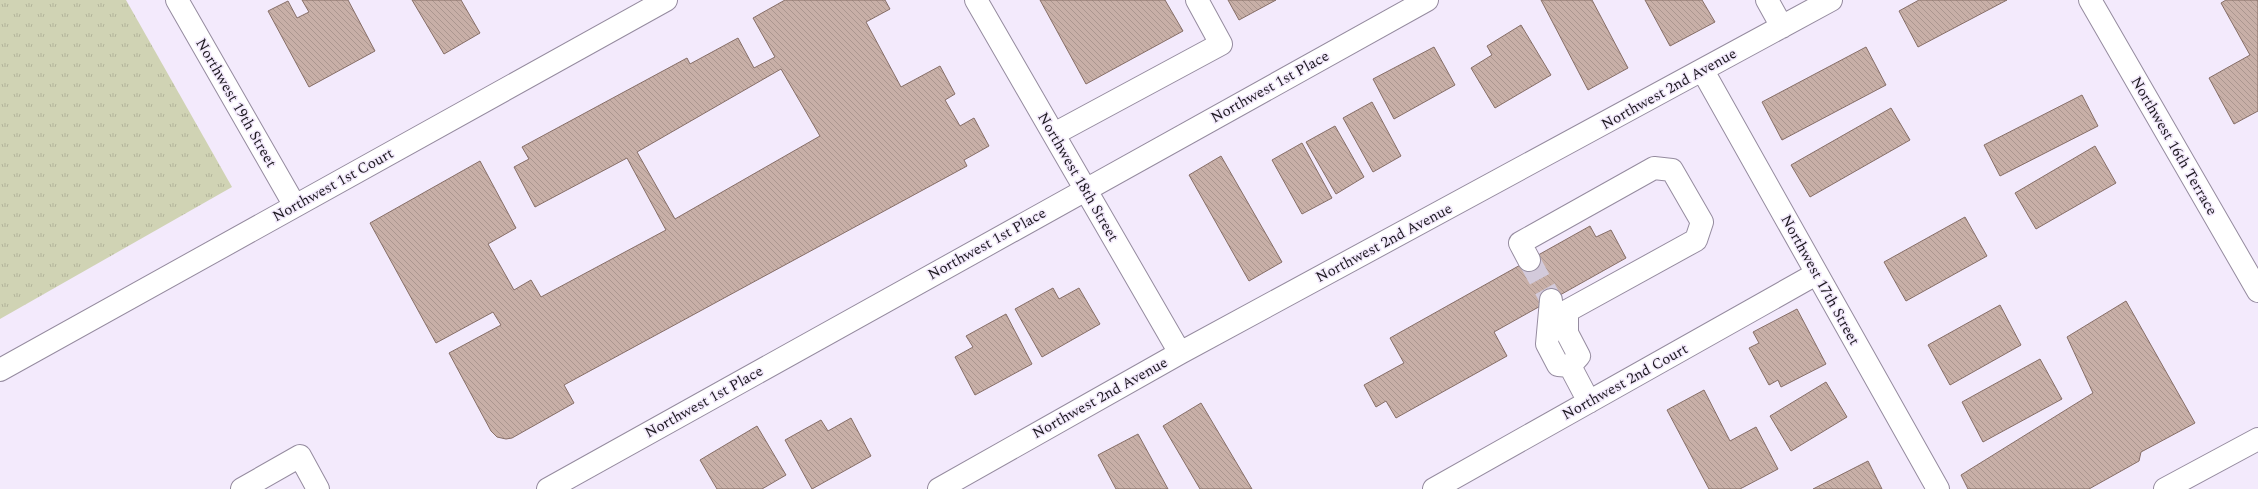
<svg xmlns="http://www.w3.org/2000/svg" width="2258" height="489" font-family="Spectral,serif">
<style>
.grass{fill:url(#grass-tufts)}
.building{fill:url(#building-back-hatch);stroke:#866e67;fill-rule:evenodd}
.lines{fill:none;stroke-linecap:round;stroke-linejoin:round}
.minor-tunnel{stroke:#d3cadb;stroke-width:22;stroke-dasharray:22 11;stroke-linecap:butt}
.minor-casing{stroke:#958b9f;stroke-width:24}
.minor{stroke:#fff;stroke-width:22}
.labels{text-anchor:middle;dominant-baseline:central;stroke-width:3;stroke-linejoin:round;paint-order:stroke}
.street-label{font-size:15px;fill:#1c181f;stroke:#f3eafc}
</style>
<defs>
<pattern id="grass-tufts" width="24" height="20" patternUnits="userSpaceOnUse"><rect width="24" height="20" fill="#d0d3b4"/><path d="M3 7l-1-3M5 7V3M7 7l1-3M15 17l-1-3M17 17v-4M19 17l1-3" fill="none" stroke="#b2b49a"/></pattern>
<pattern id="building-back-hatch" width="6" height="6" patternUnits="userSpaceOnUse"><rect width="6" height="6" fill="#c8afa7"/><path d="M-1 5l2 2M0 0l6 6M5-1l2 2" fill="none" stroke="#ab968f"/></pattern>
</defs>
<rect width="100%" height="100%" fill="#f3eafc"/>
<!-- grass -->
<path class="grass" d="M0,0H126L232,187L0,319Z"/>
<!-- building -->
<path class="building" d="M302,0H348L375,51L309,87L268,11L288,1L297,18L309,12Z
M412,0H461L480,33L444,54Z
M785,0H885L890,9L866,22L901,87L940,66L955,94L945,100L960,126L974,118L989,146L964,160L967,166L564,385L574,403L512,438L506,439L497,437L491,431L449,353L501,325L493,312L436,343L370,223L480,161L516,228L488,244L514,290L531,280L541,297L666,230L627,158L535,207L514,167L529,159L522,147L687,58L690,64L738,38L754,68L775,57L753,18ZM781,69L820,136L675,219L637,152Z
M1040,0H1165L1183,31L1086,84Z
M1228,0H1276L1239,20Z
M1541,0H1592L1628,68L1588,90Z
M1645,0H1702L1715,22L1670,46Z
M1919,0H2007L1918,47L1899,11Z
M2226,0H2258V111L2234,124L2209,78L2250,55L2221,3Z
M1521,25L1551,75L1495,108L1471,68L1492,55L1487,46Z
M1434,47L1455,85L1394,119L1373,79Z
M1866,47L1886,85L1782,140L1762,102Z
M2082,95L2098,126L2000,176L1984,145Z
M1372,102L1401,156L1373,172L1343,118Z
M1891,108L1910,140L1810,197L1791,165Z
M1335,126L1364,177L1336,194L1306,142Z
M1302,143L1332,198L1302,214L1272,160Z
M2095,146L2116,183L2036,229L2015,193Z
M1221,156L1282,262L1249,281L1189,175Z
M1965,217L1987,256L1906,301L1884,262Z
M1590,226L1596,237L1611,230L1626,258L1494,332L1507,356L1396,418L1386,401L1376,407L1364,385L1404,363L1390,338Z
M1053,288L1059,299L1079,288L1100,324L1042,357L1015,309Z
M2126,301L2195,423L2141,452L2139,461L2089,489H1968L1961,475L2093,393L2067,337Z
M2000,305L2021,345L1950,385L1928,345Z
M1797,309L1826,364L1781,387L1778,380L1769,385L1749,348L1759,343L1753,332Z
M1006,314L1032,364L975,395L955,357L973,347L966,336Z
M2040,359L2062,399L1983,442L1962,402Z
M1826,382L1847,417L1791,451L1770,416Z
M1704,390L1730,441L1756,427L1778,469L1740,489H1709L1667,410Z
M1201,403L1252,489H1200L1163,426Z
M851,418L871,456L812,489L785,440L821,420L828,431Z
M757,426L786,475L762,489H717L700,460Z
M1138,434L1168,489H1116L1098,455Z
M1868,461L1882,489H1813Z"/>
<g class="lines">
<!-- minor-tunnel -->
<path class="minor-tunnel" d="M1529,260L1551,300"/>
<!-- minor casing -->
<g class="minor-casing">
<path id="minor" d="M177,0L295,206
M976,0L1180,353
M1767,0L1782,27
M2090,0L2258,291
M1703,71L1938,489
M1054,134L1221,44L1197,0
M1529,260L1520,243L1654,168L1672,170L1702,222L1696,240L1567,311
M1551,300L1547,344L1558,365L1570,366L1579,356L1567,333V311
M1570,366L1589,402
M0,370L666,0
M242,489L300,456L318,489
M548,489L1427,0
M939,489L1180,353L1831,0
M1434,489L1816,274
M2165,489L2258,439"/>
</g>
<!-- minor -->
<use href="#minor" class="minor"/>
</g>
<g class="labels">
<!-- street labels -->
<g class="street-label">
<text transform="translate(1270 87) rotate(-29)">Northwest 1st Place</text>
<text transform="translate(1669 89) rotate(-29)">Northwest 2nd Avenue</text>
<text transform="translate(236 103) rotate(60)">Northwest 19th Street</text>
<text transform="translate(2174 146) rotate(60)">Northwest 16th Terrace</text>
<text transform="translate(1078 177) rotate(60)">Northwest 18th Street</text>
<text transform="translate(333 185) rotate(-29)">Northwest 1st Court</text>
<text transform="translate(1384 243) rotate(-28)">Northwest 2nd Avenue</text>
<text transform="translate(987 244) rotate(-29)">Northwest 1st Place</text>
<text transform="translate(1820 280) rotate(61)">Northwest 17th Street</text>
<text transform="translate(1625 382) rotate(-29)">Northwest 2nd Court</text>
<text transform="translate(1100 398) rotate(-29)">Northwest 2nd Avenue</text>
<text transform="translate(704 402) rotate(-29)">Northwest 1st Place</text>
</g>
</g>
</svg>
